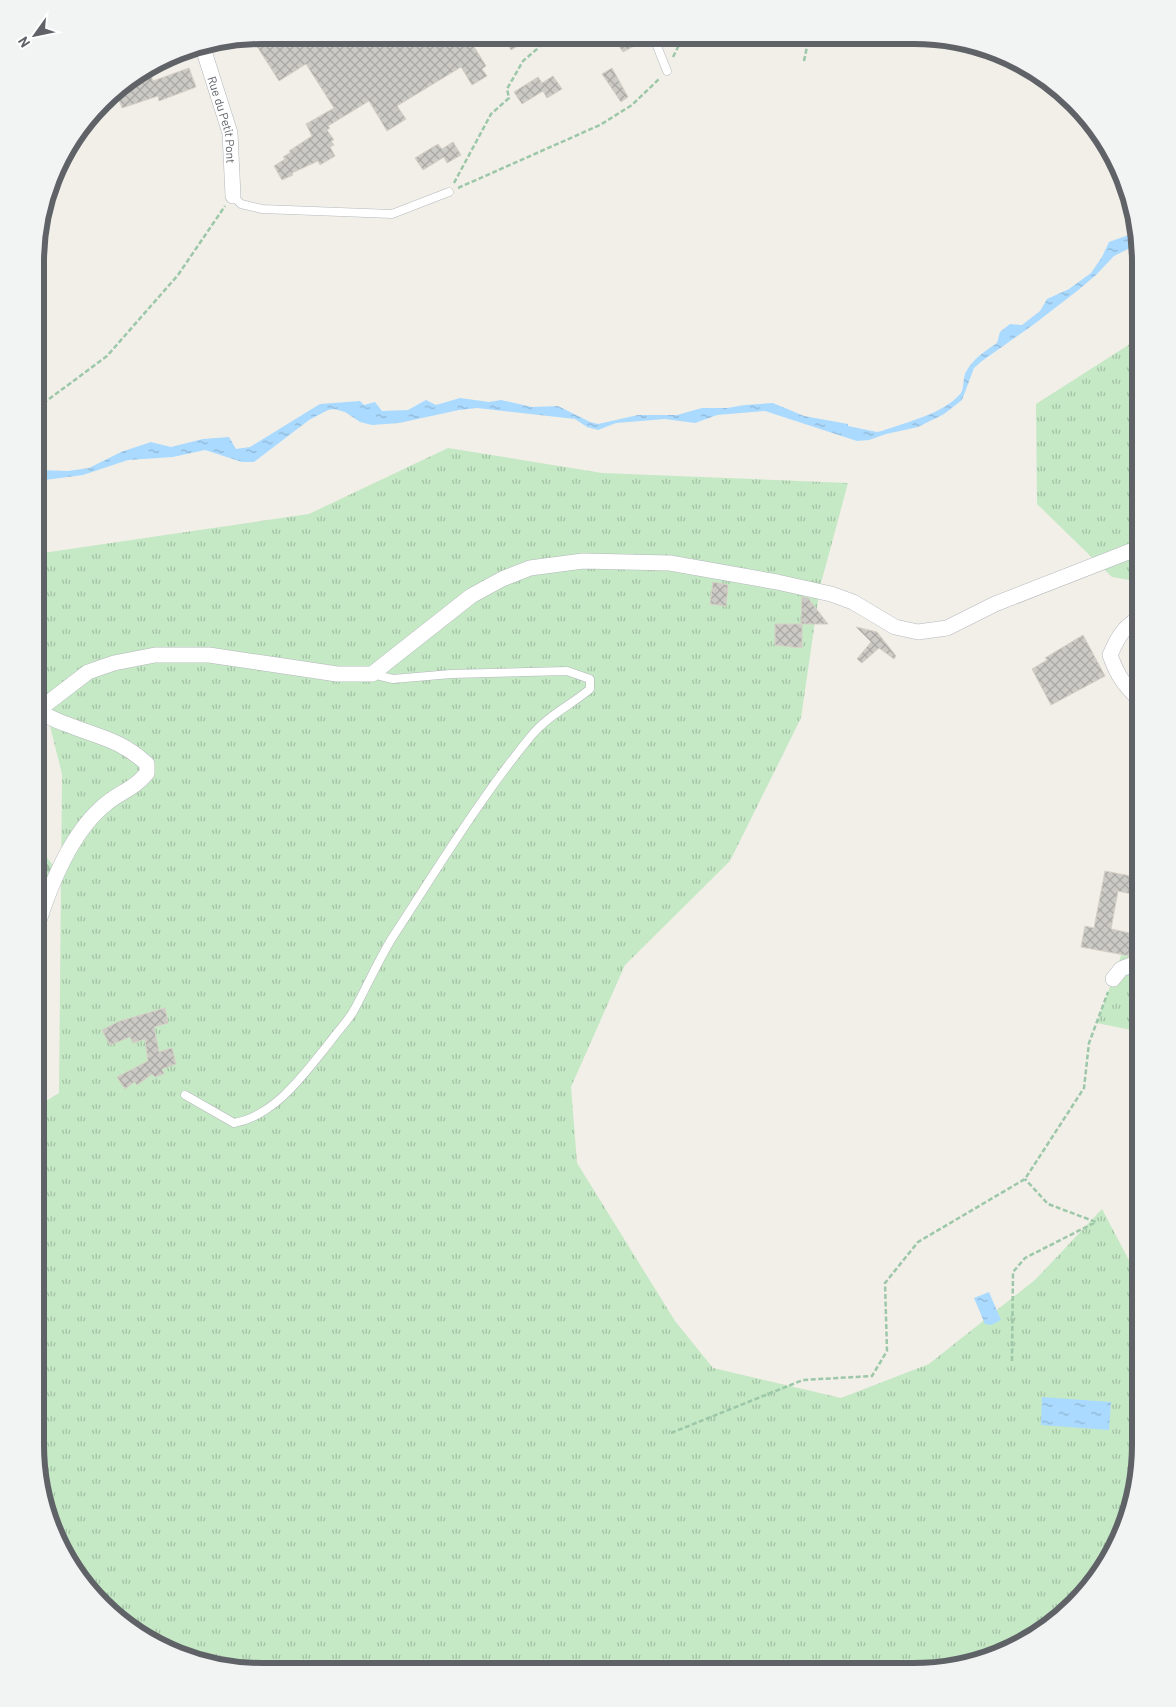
<svg xmlns="http://www.w3.org/2000/svg" width="1176" height="1707" font-family="Barlow,sans-serif">
<style>
.grass{fill:url(#grass-tufts)}
.forest{fill:url(#forest-firs)}
.water{fill:url(#water-ripples)}
.building{fill:url(#building-cross-hatch);stroke:#d6d1c6}
.lines{fill:none;stroke-linecap:round;stroke-linejoin:round}
.lane-casing{stroke:#b5b8bc;stroke-width:9}
.street-casing{stroke:#b5b8bc;stroke-width:16}
.path{stroke:#9cc7a9;stroke-width:2.5;stroke-dasharray:5 2.5;stroke-linecap:butt}
.lane{stroke:#fff;stroke-width:8}
.street{stroke:#fff;stroke-width:15}
.labels{text-anchor:middle;dominant-baseline:central;stroke-width:4.5;stroke-linejoin:round;paint-order:stroke}
.street-label{font-size:12px;fill:#5f6368;stroke:#fff}
.rim{fill:none;stroke:#5f6368;stroke-width:6}
</style>
<defs>
<pattern id="grass-tufts" width="24" height="20" patternUnits="userSpaceOnUse" patternTransform="scale(1.25)"><rect width="24" height="20" fill="#c5e8c5"/><path d="M3 7l-1-3M5 7V3M7 7l1-3M15 17l-1-3M17 17v-4M19 17l1-3" fill="none" stroke="#a3c0a4"/></pattern>
<pattern id="forest-firs" width="22" height="20" patternUnits="userSpaceOnUse" patternTransform="scale(1.25)"><rect width="22" height="20" fill="#c5e8c5"/><path d="M5 1l3.5 6h-7zM16 11l3.5 6h-7z" fill="#a3c0a4"/></pattern>
<pattern id="water-ripples" width="26" height="14" patternUnits="userSpaceOnUse" patternTransform="scale(1.25)"><rect width="26" height="14" fill="#aadaff"/><path d="M2 4q2-2 4 0t4 0M15 11q2-2 4 0t4 0" fill="none" stroke="#8eb4d2"/></pattern>
<pattern id="building-cross-hatch" width="8" height="8" patternUnits="userSpaceOnUse" patternTransform="scale(1.25)"><rect width="8" height="8" fill="#cccac5"/><path d="M0 0l8 8M0 8l8-8" fill="none" stroke="#a9a8a4"/></pattern>
</defs>
<rect width="100%" height="100%" fill="#f1efe8"/>
<!-- grass -->
<path class="grass" d="M1141,337V582L1112,577L1037,504L1036,404Z
M448,448L602,473L848,483L820,587L801,718L730,861L625,965L571,1087L577,1163L675,1321L713,1368L841,1398L929,1364L1036,1279L1102,1209L1141,1283L1140,1461L1129,1519L1103,1572L1064,1616L1014,1649L915,1672L232,1670L135,1634L91,1595L58,1545L35,1446L36,1107L59,1093L62,774L36,670V554L309,514Z
M1141,900V1032L1097,1023Z"/>
<!-- forest -->
<path class="forest" d="M36,844L53,865L36,936Z"/>
<!-- water -->
<path class="water" d="M1134,233L1138,247L1128,249L1114,256L1096,275L1077,291L1033,325L982,361L974,368L962,400L944,414L918,427L886,434L869,440L857,441L765,411L717,415L695,423L665,419L616,423L598,430L587,427L575,419L477,408L459,410L399,423L372,425L360,422L345,412L334,409L328,410L309,420L254,462H242L205,450L173,457L128,460L83,475L37,481V470L68,471L89,468L121,452L151,442L171,447L203,439L229,437L236,449L250,447L320,404L360,401L364,405L375,402L382,411L408,410L426,400L436,405L460,398L489,402L501,400L532,407L558,406L590,422L598,424L638,415H677L702,408H727L745,405L773,403L804,416L848,424V426L877,432L882,431C906,422 944,414 961,393C964,388 963,380 965,374C971,360 985,351 997,343L1000,332L1010,324L1022,325L1040,311L1047,299L1069,289L1091,273L1102,257L1109,242Z
M989,1292L1001,1320L991,1325L985,1324L974,1298Z
M1042,1397L1111,1402L1109,1430L1041,1425Z"/>
<!-- building -->
<path class="building" d="M261,35L463,36L465,39L468,37L486,66L482,69L487,76L472,85L461,67L397,106L406,119L387,131L369,101L328,126L330,128L327,130L334,140L331,141L334,145L330,147L335,156L320,165L318,161L292,173L293,175L282,180L274,166L285,159L283,157L291,152L289,151L312,136L306,124L334,108L306,64L279,81L251,37Z
M503,36H535L511,50Z
M612,36H630L636,45L623,52Z
M189,68L196,87L159,101L158,96L122,108L115,89L133,82L134,84L151,76L153,81Z
M612,68L628,97L621,102L602,74Z
M553,76L562,89L547,98L543,91L522,104L514,92L538,77L542,83Z
M453,142L461,155L447,163L444,157L423,170L415,158L438,144L442,149Z
M713,582L728,585L726,606L710,604Z
M802,597L808,598L828,624H801Z
M775,624H802V648L775,645Z
M856,627L877,632L896,656L894,659L879,648L862,663L857,659L871,642Z
M1083,635L1105,676L1051,705L1032,669L1047,660L1045,658Z
M1105,871L1141,878V896L1118,891L1111,929L1139,935L1136,953L1130,956L1081,947L1085,926L1094,928Z
M165,1008L168,1023L154,1027L159,1052L172,1048L176,1064L162,1069L164,1074L155,1077L152,1074L137,1085L134,1082L125,1089L117,1077L148,1061L145,1039L133,1043L130,1037L110,1045L102,1030L120,1021Z"/>
<g class="lines">
<!-- lane casing -->
<g class="lane-casing">
<path id="lane" d="M653,36L667,71
M233,196L241,204L262,209L392,214L449,192
M185,1095L234,1123C275,1116 305,1073 330,1042C337,1032 346,1023 353,1012C367,987 378,960 394,935C438,868 480,798 531,736C547,716 571,705 590,689V679L567,671L451,674L393,679L372,674"/>
</g>
<!-- street casing -->
<g class="street-casing">
<g id="street">
<path id="s1" d="M202,45L230,133L233,196"/>
<path d="M184,49L202,46"/>
<path d="M1141,701C1124,685 1118,677 1110,655C1118,637 1123,627 1141,617"/>
<path d="M36,712L88,672L114,663L155,655H209L337,674H372L471,596L502,579L530,568L583,561L670,563L777,582L831,594L853,602L895,627L918,632L947,628L995,604L1141,547"/>
<path d="M36,930C49,888 71,831 107,803C122,791 134,789 147,773V764C120,739 98,737 66,724C56,721 47,715 37,711"/>
<path d="M1113,979L1121,969L1141,961"/>
</g>
</g>
<!-- path -->
<path class="path" d="M673,57L678,47L679,36
M804,61L809,37
M454,183L491,114L509,98L507,89L523,61L537,49L547,36
M458,188L600,125L632,105L660,78
M37,408L107,356L178,275L225,206
M1012,1361L1013,1272L1025,1258L1096,1222L1048,1204L1025,1179
M671,1433L803,1380L872,1376L887,1351L885,1283L918,1242L1025,1179L1084,1088L1089,1043L1108,992"/>
<!-- lane -->
<use href="#lane" class="lane"/>
<!-- street -->
<use href="#street" class="street"/>
</g>
<g class="labels">
<!-- street labels -->
<g class="street-label">
<text stroke="none"><textPath href="#s1" startOffset="78">Rue du Petit Pont</textPath></text>
</g>
</g>
<!-- crop -->
<path d="M0 0H1176V1707H0ZM262 44H914A218 218 0 0 1 1132 262V1445A218 218 0 0 1 914 1663H262A218 218 0 0 1 44 1445V262A218 218 0 0 1 262 44Z" fill="#f2f3f3" fill-rule="evenodd"/>
<path class="rim" d="M262 44H914A218 218 0 0 1 1132 262V1445A218 218 0 0 1 914 1663H262A218 218 0 0 1 44 1445V262A218 218 0 0 1 262 44Z"/>
<!-- north arrow -->
<g transform="translate(35 35) rotate(237)" stroke="#ffffff" stroke-width="4" paint-order="stroke">
<path d="M0-4L9 19L0 12L-9 19Z" fill="#5f6368"/>
<text y="-8" font-size="14" font-weight="bold" text-anchor="middle" fill="#5f6368">N</text>
</g>
</svg>
